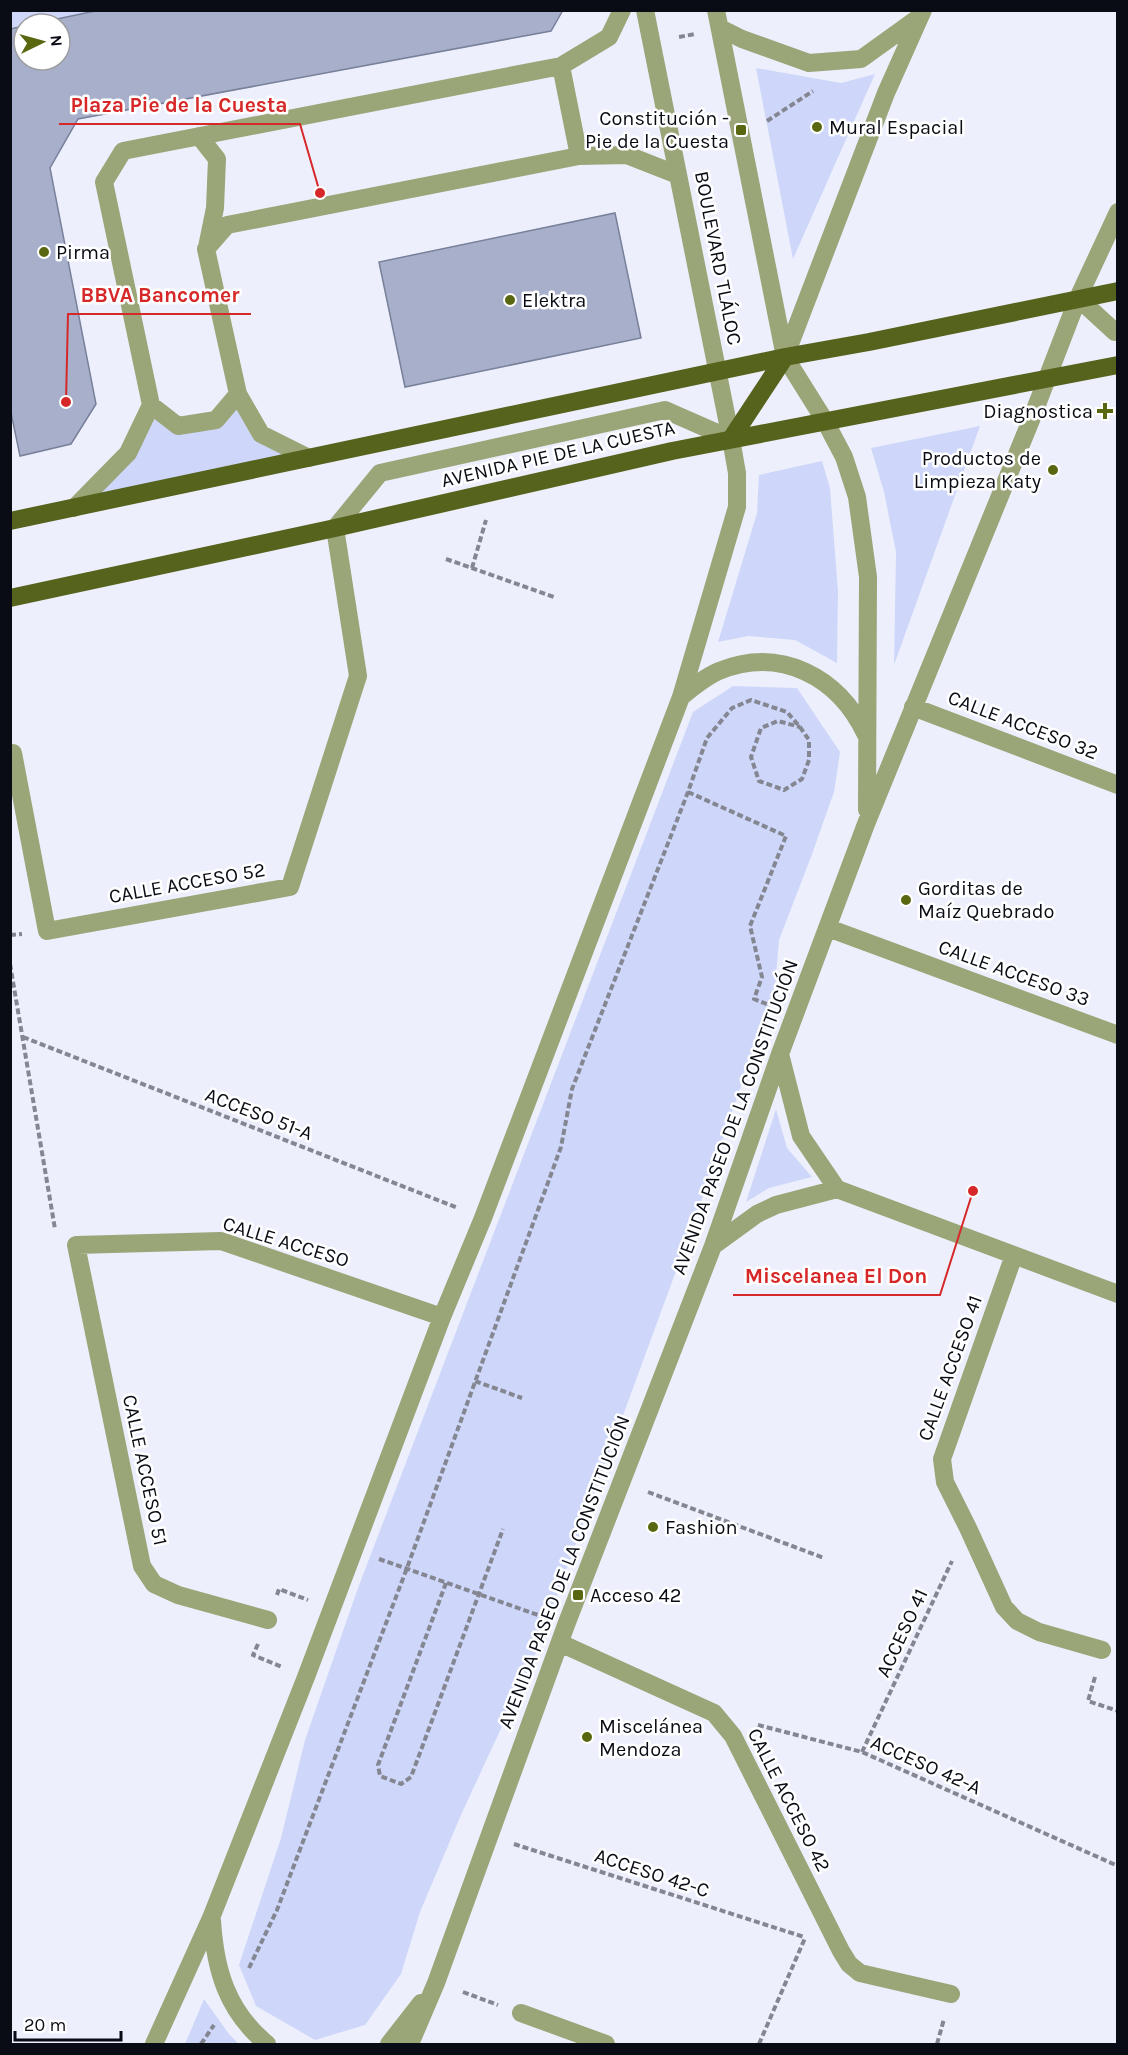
<svg xmlns="http://www.w3.org/2000/svg" width="1128" height="2055" font-family="Karla,sans-serif">
<style>
.green{fill:#ced7f9}
.building{fill:#a7afca;stroke:#78809a;stroke-width:1.5}
.lines{fill:none;stroke-linecap:round;stroke-linejoin:round}
.path{stroke:#848691;stroke-width:4;stroke-dasharray:6 3;stroke-linecap:butt}
.minor{stroke:#9aa578;stroke-width:18}
.major{stroke:#55631d;stroke-width:18}
.poi-dot{fill:#596810;stroke:#fff;stroke-width:2}
.labels{text-anchor:middle;dominant-baseline:central;stroke-width:5;stroke-linejoin:round;paint-order:stroke}
.poi-label{font-size:20px;fill:#0a0c15;stroke:#fff;text-anchor:start}
.street-label{font-size:20px;fill:#0a0c15;stroke:#fff}
.leader{fill:none;stroke:#d62828;stroke-width:2}
.callout-dot{fill:#d62828;stroke:#fff;stroke-width:2}
.callout-label{font-size:21px;text-anchor:middle;font-weight:bold;fill:#d62828;stroke:#fff;stroke-width:5;stroke-linejoin:round;paint-order:stroke}
</style>
<rect width="100%" height="100%" fill="#edf0fc"/>
<!-- green -->
<path class="green" d="M11,11H100L33,24H24V26L11,29Z
M756,68L841,83L875,74L793,259Z
M238,394L261,434L309,458L74,508L128,453L151,405L178,426L216,420Z
M980,426L894,665L896,552L884,492L871,448Z
M822,461L830,488L838,591L837,663L795,640L748,636L718,642L757,513L759,475Z
M733,686L797,688L840,752L834,792L811,857L779,940L775,988L690,1233L535,1655L461,1815L420,1912L401,1974L365,2025L315,2040L256,2006L239,1965L281,1838L305,1740L358,1588L693,712Z
M776,1109L787,1148L812,1177L769,1188L746,1202Z
M204,1999L229,2034L239,2044H185Z"/>
<!-- building -->
<path class="building" d="M100,10H563L551,31L78,119L50,168L96,404L71,444L20,456L10,408V29L24,26V60H60V24H33Z
M615,213L641,338L405,387L379,262Z"/>
<g class="lines">
<!-- path -->
<path class="path" d="M679,37L695,34
M767,121L813,91
M446,559L554,597
M472,568L486,520
M688,792L786,836L750,926L762,977L754,999L769,1005
M10,935L22,934
M10,964L55,1229
M23,1037L458,1208
M475,1381L522,1398
M648,1492L824,1558
M379,1559L541,1616
M446,1583L378,1765L380,1776L401,1784L411,1777L503,1529
M277,1595L279,1589L308,1600
M258,1644L253,1655L282,1667
M1095,1677L1088,1701L1118,1711
M758,1725L862,1752L1118,1866
M862,1752L952,1561
M514,1844L804,1937
M249,1968L277,1910L407,1568L561,1147L572,1089L688,792L707,738L732,708L751,700L787,712L800,727L809,740V760L802,779L784,790L759,781L751,757L761,728L778,721L800,727
M463,1992L498,2005
M201,2044L214,2025
M759,2044L805,1938
M937,2044L944,2019"/>
<!-- minor -->
<path class="minor" d="M716,10L785,357L825,421L844,457L857,497L868,577L867,810
M720,28L742,39L809,63L861,59L918,18
M561,66L579,156
M199,136L217,159L215,208L207,247
M1078,298L1115,332H1118
M785,357L886,93L923,10
M151,405L178,426L216,420L238,394
M309,458L261,434L238,394L206,249L227,225L579,156L627,155L678,175
M74,508L128,453L151,405L104,182L123,151L561,66L609,37L622,10
M681,697C693,687 705,677 719,671C781,646 839,677 866,735
M913,707L1118,785
M13,753L47,931L290,887L358,676L335,528L380,473L665,410L731,439
M828,928L1118,1035
M780,1054L801,1136L837,1189L1118,1294
M713,1246L757,1214L776,1205L837,1189
M1014,1255L942,1459L945,1482L968,1528L1004,1607L1017,1621L1039,1632L1102,1650
M268,1620L178,1595L154,1584L142,1566L76,1245L221,1241L442,1317
M560,1643L714,1713L733,1736L841,1951L849,1964L860,1973L951,1994
M212,1920C215,1970 227,2011 267,2044
M521,2013L606,2044
M154,2044L211,1918L306,1677L442,1317L483,1218L681,697L737,507V473L731,439L645,10
M389,2044L421,2003
M410,2044L436,1983L566,1625L713,1246L780,1054L866,824L1031,420L1078,298L1118,212"/>
<!-- major -->
<path class="major" d="M731,439L785,357
M10,521L785,357L869,342L1118,291
M10,598L335,528L672,451L1118,365"/>
</g>
<!-- markers -->
<g class="poi-dot">
<circle cx="817" cy="127" r="6"/>
<rect x="735" y="124" width="12" height="12" rx="3"/>
<circle cx="44" cy="252" r="6"/>
<circle cx="510" cy="300" r="6"/>
<path d="M1102 402h6v6h6v6h-6v6h-6v-6h-6v-6h6z"/>
<circle cx="1053" cy="470" r="6"/>
<circle cx="906" cy="900" r="6"/>
<circle cx="653" cy="1527" r="6"/>
<rect x="572" y="1589" width="12" height="12" rx="3"/>
<circle cx="587" cy="1737" r="6"/>
</g>
<g class="labels">
<!-- poi labels -->
<g class="poi-label">
<text x="729" y="118" text-anchor="end">Constitución -<tspan x="729" dy="23">Pie de la Cuesta</tspan></text>
<text x="829" y="127">Mural Espacial</text>
<text x="56" y="252">Pirma</text>
<text x="522" y="300">Elektra</text>
<text x="1093" y="411" text-anchor="end">Diagnostica</text>
<text x="1041" y="458" text-anchor="end">Productos de<tspan x="1041" dy="23">Limpieza Katy</tspan></text>
<text x="918" y="888">Gorditas de<tspan x="918" dy="23">Maíz Quebrado</tspan></text>
<text x="665" y="1527">Fashion</text>
<text x="590" y="1595">Acceso 42</text>
<text x="599" y="1726">Miscelánea<tspan x="599" dy="23">Mendoza</tspan></text>
</g>
<!-- street labels -->
<g class="street-label">
<text transform="translate(718 258) rotate(79)">BOULEVARD TLÁLOC</text>
<text transform="translate(558 454) rotate(-13)">AVENIDA PIE DE LA CUESTA</text>
<text transform="translate(1023 725) rotate(21)">CALLE ACCESO 32</text>
<text transform="translate(187 883) rotate(-10)">CALLE ACCESO 52</text>
<text transform="translate(1014 973) rotate(20)">CALLE ACCESO 33</text>
<text transform="translate(259 1114) rotate(21)">ACCESO 51-A</text>
<text transform="translate(735 1117) rotate(-70)">AVENIDA PASEO DE LA CONSTITUCIÓN</text>
<text transform="translate(286 1242) rotate(17)">CALLE ACCESO</text>
<text transform="translate(950 1368) rotate(-70)">CALLE ACCESO 41</text>
<text transform="translate(145 1470) rotate(78)">CALLE ACCESO 51</text>
<text transform="translate(564 1572) rotate(-69)">AVENIDA PASEO DE LA CONSTITUCIÓN</text>
<text transform="translate(902 1633) rotate(-65)">ACCESO 41</text>
<text transform="translate(926 1765) rotate(24)">ACCESO 42-A</text>
<text transform="translate(789 1800) rotate(63)">CALLE ACCESO 42</text>
<text transform="translate(652 1873) rotate(18)">ACCESO 42-C</text>
</g>
</g>
<!-- callouts -->
<path class="leader" d="M320 193L300 124H59M66 402L68 314H251M973 1191L940 1295H733"/>
<g class="callout-dot">
<circle cx="320" cy="193" r="6"/>
<circle cx="66" cy="402" r="6"/>
<circle cx="973" cy="1191" r="6"/>
</g>
<g class="callout-label">
<text x="179" y="112">Plaza Pie de la Cuesta</text>
<text x="160" y="302">BBVA Bancomer</text>
<text x="836" y="1283">Miscelanea El Don</text>
</g>
<!-- border -->
<rect width="1128" height="2055" fill="none" stroke="#0a0c15" stroke-width="24"/>
<!-- north arrow -->
<g transform="translate(42 42) rotate(85)"><circle r="28" fill="#ffffff" stroke="#9d9ea1" stroke-width="1.5"/>
<path d="M0-4.5L10 22L0 15L-10 22Z" fill="#596810"/>
<text y="-9" font-size="16" font-weight="bold" text-anchor="middle" fill="#0a0c15">N</text>
</g>
<!-- scale -->
<path d="M15 2031v9h106v-9" fill="none" stroke="#0a0c15" stroke-width="3"/>
<text x="24" y="2031" font-size="18" fill="#0a0c15" stroke="#ffffff" stroke-width="4.5" paint-order="stroke">20 m</text>
</svg>
